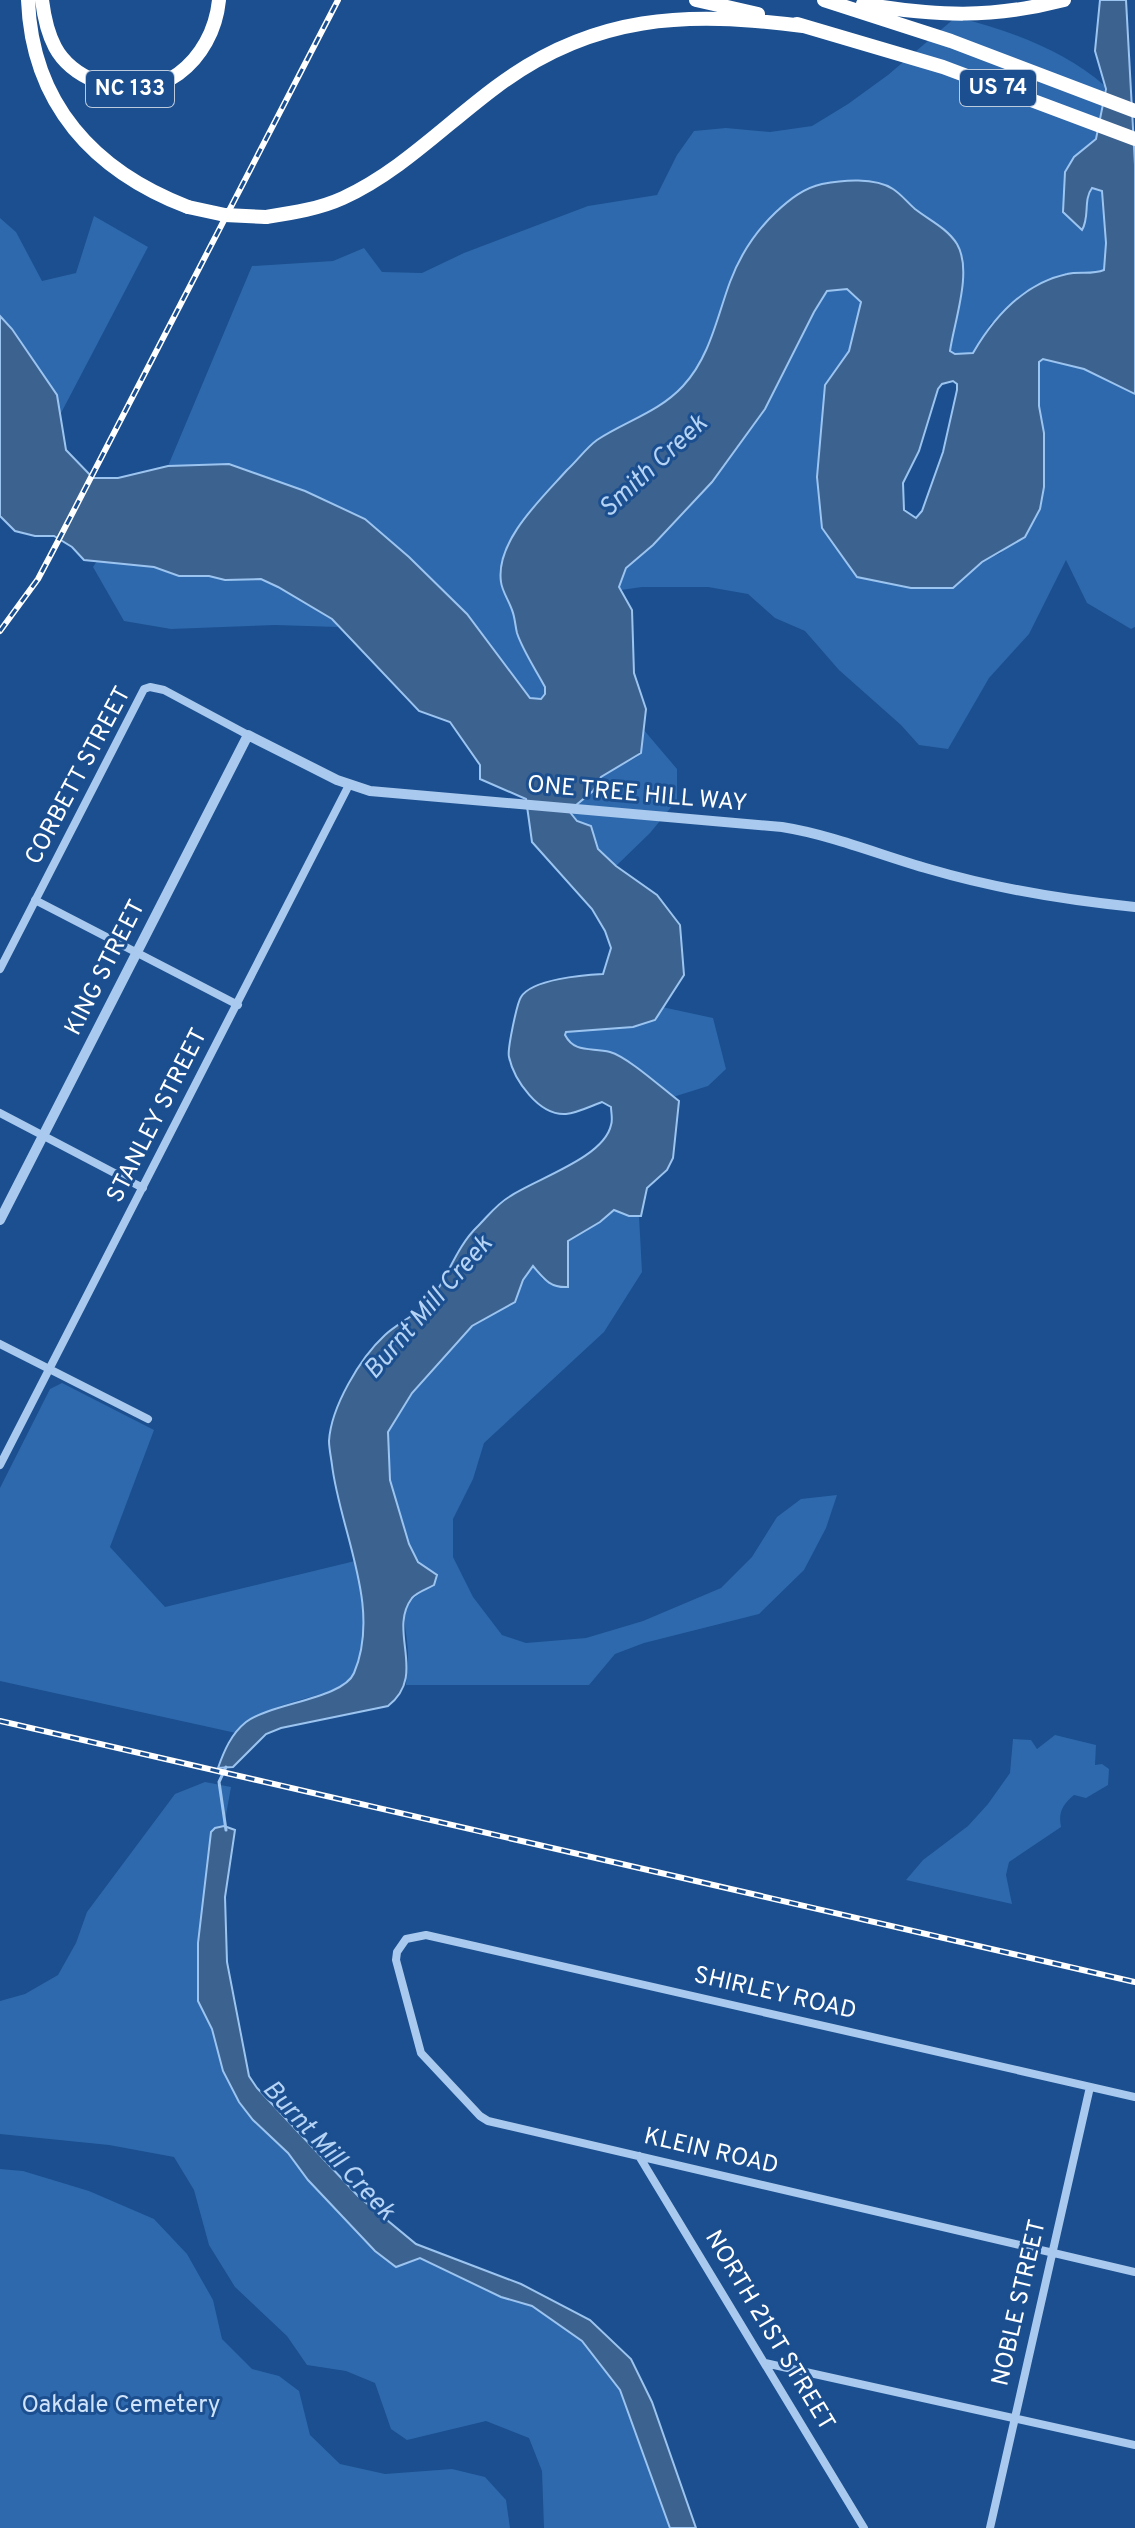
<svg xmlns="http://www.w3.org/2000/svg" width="1135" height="2528" font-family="Overpass,sans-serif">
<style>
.green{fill:#2e69ad}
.water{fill:#3c6290;stroke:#9cc4f0;stroke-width:2;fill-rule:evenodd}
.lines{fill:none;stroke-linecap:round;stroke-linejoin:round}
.stream{stroke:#9cc4f0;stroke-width:3}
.minor{stroke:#a9c9ee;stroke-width:8}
.tertiary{stroke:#a9c9ee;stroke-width:10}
.motorway{stroke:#fff;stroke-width:14}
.rail-casing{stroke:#fff;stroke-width:6}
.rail{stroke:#1b4f8f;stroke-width:3;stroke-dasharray:9;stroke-linecap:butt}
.motorway-bridge{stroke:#fff;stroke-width:14}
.labels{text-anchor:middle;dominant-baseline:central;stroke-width:6;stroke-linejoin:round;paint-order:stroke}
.shield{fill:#1b4f8f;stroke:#bbcadd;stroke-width:2}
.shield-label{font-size:22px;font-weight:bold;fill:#fff}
.street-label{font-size:24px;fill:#fff;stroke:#1b4f8f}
.park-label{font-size:24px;fill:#cfe3fa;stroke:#1b4f8f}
.water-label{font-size:26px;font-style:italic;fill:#b5d3f5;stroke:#1b4f8f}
</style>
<rect width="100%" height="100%" fill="#1b4f8f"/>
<!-- green -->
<path class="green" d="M956,17C1008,30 1064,50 1105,86L1096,139L1074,157L1086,223L1088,193L1091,188L1102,191L1106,243L1104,270L1097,273H1070L991,323L973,353L955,354L950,351C954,323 973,268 955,243C945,229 931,221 918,211C900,198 894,189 872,182L730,283L725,302L703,358L684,386L659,407L595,441L531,509L515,531L505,555L500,581L513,612L518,635L545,687V694L541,699H530L467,614L365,519L305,491L229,464L168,466L252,266L333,261L364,248L382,272L422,273L464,253L588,206L657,195L677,155L694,131L726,128L770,132L812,126L848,104L888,75Z
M94,216L148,247L60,415L57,395L13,329L0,316V218L16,232L42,281L76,273Z
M847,289L861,302L849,351L825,385L817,477L953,588L982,562L1001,553L1044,433L1039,406V362L1042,359L1084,369L1135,394V627L1131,629L1087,603L1066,560L1029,634L989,678L948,749L919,745L901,725L839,670L805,631L775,618L748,594L708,587H642L621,590L619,587L626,568L653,545L712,482L765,409L814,312L827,291Z
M97,561L154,567L179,576H209L225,580L261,579L278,587L332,619L338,627L275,625L171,629L124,621L93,567Z
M643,729L677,769V800L650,833L616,866L598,849L591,826L577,821L569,811L593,791L601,777L637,757L641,752Z
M662,1007L713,1018L726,1069L708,1086L673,1097C655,1083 636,1064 616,1055C596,1045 577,1058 565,1035L566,1032L655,1020Z
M614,1210L629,1216H639L642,1272L604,1332L484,1443L473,1479L453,1519V1557L473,1597L502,1635L526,1643L586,1638L643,1621L721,1588L752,1557L777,1517L801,1499L837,1495L826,1528L804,1570L759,1614L644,1643L615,1654L589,1685H406C406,1674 408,1663 408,1653C406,1614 393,1607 434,1585L409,1545L390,1480L388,1432L412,1393L472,1326L515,1302L523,1280L533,1266L543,1280L568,1241L600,1222Z
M62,1383L154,1430L110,1547L165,1607L355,1561C365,1594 369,1652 349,1683C312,1702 265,1701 236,1733L0,1681V1488L50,1389Z
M1055,1735L1096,1745L1095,1765L1102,1764L1109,1769L1108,1785L1086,1798L1074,1795C1063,1804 1058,1812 1061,1827L1009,1862L1006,1875L1012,1904L906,1880L923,1860L968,1826L988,1804L1010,1773L1013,1739L1031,1740L1037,1749Z
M205,1782L231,1787L224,1826L215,1828L198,2001L212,2029L224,2071L253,2120L288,2153L308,2180L375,2251L396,2267L420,2257L501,2297L532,2306L582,2341L620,2390L670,2528H544L542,2471L529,2438L486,2421L407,2440L391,2429L375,2383L346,2371L307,2365L287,2336L235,2287L209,2245L194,2190L174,2157L109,2145L0,2134V2001L25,1994L58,1975L76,1943L87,1912L175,1794Z
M0,2169L23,2171L89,2191L154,2219L187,2254L213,2300L222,2339L252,2369L279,2376L299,2391L310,2435L340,2464L385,2474L452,2469L485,2477L506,2500L510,2528H0Z"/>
<!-- water -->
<path class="water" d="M1100,0H1126L1135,165V394L1084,369L1043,359L1039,362V406L1044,433V487L1040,509L1025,537L982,562L953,588H911L857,577L822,528L817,477L825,385L849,351L861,302L847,289L827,291L814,312L765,409L712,482L653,545L626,568L619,587L632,610L634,673L646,709L641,753L601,777L593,791L569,811L577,821L591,826L598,849L616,866L657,895L680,925L684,975L655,1020L633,1027L566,1032L565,1035C575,1054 592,1047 610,1052C628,1057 663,1089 679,1101L673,1158L667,1170L647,1188L641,1216H629L614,1210L600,1222L568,1241V1287C550,1288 544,1279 533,1266L523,1280L515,1302L472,1326L412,1393L388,1432L390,1480L409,1544L418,1562L437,1575L434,1585C427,1589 417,1592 412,1598C387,1631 428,1675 388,1706L281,1728L266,1734L233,1767L218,1768C224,1751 231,1734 246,1722C271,1703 343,1699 354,1673C382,1607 340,1531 332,1465C331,1457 329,1448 329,1441C331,1407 360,1358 385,1335C399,1322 421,1313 433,1297C449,1274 457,1246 478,1226C488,1216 497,1204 509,1197C535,1179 604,1158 611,1125C613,1120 611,1112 611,1107L602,1102C591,1106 577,1113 566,1114C539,1116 514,1080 509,1057C507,1050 517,1003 521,997C532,979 584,975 603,974L611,948L605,931L592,909L532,842L526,799L480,779V765L450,722L419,711L332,619L278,587L261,579L225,580L209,576H179L154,567L84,560L72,547L54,536H35L15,531L0,516V316L12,329L57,395L66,450L93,478H118L168,466L229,464L305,491L365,519L409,557L467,614L530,698L541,699L545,694V687C536,670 523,651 517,633C515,625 515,617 512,610C509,601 502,591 501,582C495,541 543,497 567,470C577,461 586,448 597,440C626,421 659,412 683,386C710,357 717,317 730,282C740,255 756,231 776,212C790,199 804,188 822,184C842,180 875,177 893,189C901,194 908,203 915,209C929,220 947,228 957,244C973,271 954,322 950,351L955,354L973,353C994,317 1025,283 1067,274C1079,271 1092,275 1104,270L1106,243L1102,191L1092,188C1083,200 1090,217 1082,230L1063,212L1065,172L1074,157L1096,139L1106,89L1095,51ZM953,381L957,384V390L943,452L922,511L916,518L904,510L903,483L919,451L938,389L942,384Z
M224,1826L235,1830L225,1897L227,1962L249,2076L257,2088L358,2196L416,2244L521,2284L590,2320L631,2359L652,2402L696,2528H670L620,2390L582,2341L532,2306L501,2297L420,2258L396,2267L375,2251L308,2180L288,2153L253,2120L239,2102L223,2071L212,2029L198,2001V1943L211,1832L215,1828Z"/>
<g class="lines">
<!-- stream -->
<path class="stream" d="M226,1830L219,1782L226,1767"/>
<!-- minor -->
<path class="minor" d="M35,900L238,1005
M0,969L144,689L150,687L164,690L248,735
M0,1113L143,1188
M0,1344L148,1419
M0,1465L349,785
M1135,2097L426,1935L406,1939L397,1952L396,1960L421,2053L480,2116L488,2121L1135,2272
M639,2156L864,2528
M765,2363L1135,2445
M990,2528L1090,2087"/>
<!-- tertiary -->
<path class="tertiary" d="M0,1220L248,735L337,780L370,791L782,827C832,835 880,855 929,869C997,889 1065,900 1135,907"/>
<!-- motorway -->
<path class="motorway" d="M28,0C32,104 94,171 188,207
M42,0C44,16 47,32 55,47C64,64 80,75 97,82C158,108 213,61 219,0
M696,0L758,14
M824,0L951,41L1135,111
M863,4C936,16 991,19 1064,0
M797,24L943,67L1135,139
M266,217C292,213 319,209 343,198C400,172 446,124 496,87C593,14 687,11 803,26"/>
<!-- rail casing -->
<g class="rail-casing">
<path id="rail" d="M0,631L38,579L57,543L338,0
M0,1721L1135,1982"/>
</g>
<!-- rail -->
<use href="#rail" class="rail"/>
<!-- motorway-bridge -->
<path class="motorway-bridge" d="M188,207L225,215L266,217"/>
</g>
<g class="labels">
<!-- shield labels -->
<g class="shield">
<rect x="960" y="70" width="76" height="36" rx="6"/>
<rect x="86" y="71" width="88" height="36" rx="6"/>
</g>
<g class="shield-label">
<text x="998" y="88">US 74</text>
<text x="130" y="89">NC 133</text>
</g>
<!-- street labels -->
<g class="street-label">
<text transform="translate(79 776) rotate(-62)">CORBETT STREET</text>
<text transform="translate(637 795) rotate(5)">ONE TREE HILL WAY</text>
<text transform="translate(106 968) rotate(-63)">KING STREET</text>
<text transform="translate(158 1116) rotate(-63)">STANLEY STREET</text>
<text transform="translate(775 1994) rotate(13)">SHIRLEY ROAD</text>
<text transform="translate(711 2152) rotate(13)">KLEIN ROAD</text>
<text transform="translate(1020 2303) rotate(-77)">NOBLE STREET</text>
<text transform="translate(769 2331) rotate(59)">NORTH 21ST STREET</text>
</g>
<!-- park labels -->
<g class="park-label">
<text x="121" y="2406">Oakdale Cemetery</text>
</g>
<!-- water labels -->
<g class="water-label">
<text transform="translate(654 467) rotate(-43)">Smith Creek</text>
<text transform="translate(429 1308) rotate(-49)">Burnt Mill Creek</text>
<text transform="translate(328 2151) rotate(47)">Burnt Mill Creek</text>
</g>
</g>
</svg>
